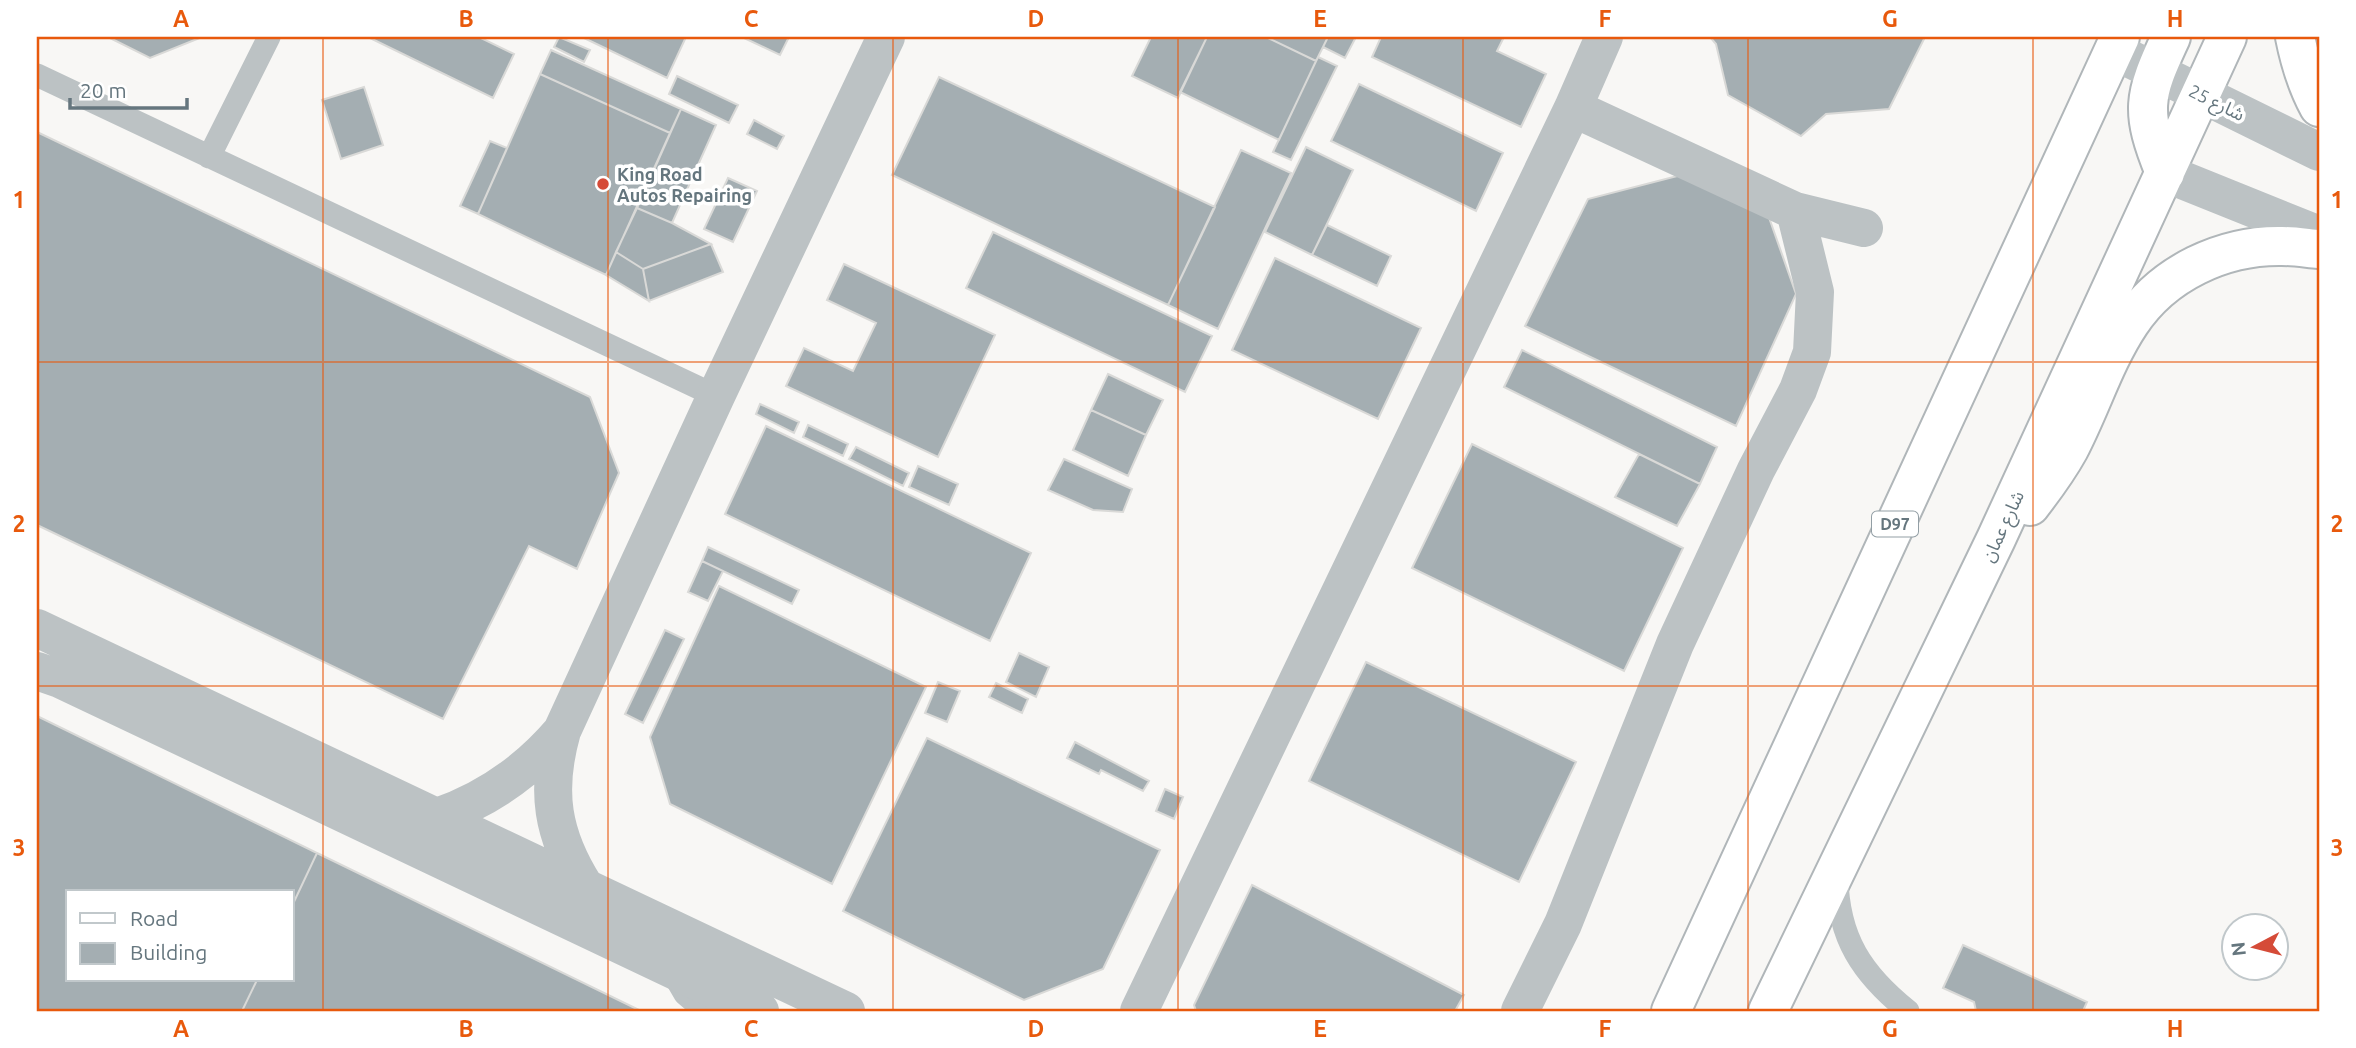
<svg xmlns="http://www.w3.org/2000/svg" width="2356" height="1048" font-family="Ubuntu,'Noto Sans Arabic',sans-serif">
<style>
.building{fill:#a4aeb2;stroke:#d9d9d7;stroke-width:2}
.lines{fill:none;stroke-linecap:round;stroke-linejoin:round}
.primary-casing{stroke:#b0b6b9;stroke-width:42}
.service{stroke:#bcc2c4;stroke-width:23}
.minor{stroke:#bcc2c4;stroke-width:38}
.primary{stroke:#fff;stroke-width:38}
.grid{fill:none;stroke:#e8590c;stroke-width:2;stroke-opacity:0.55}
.poi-dot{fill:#d54b38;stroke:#fff;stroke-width:2.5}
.labels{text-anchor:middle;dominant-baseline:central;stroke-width:7;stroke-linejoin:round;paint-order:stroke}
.shield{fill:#fff;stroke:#939fa5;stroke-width:2}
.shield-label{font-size:16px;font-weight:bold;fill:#65767e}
.street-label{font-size:18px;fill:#65767e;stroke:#fff}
.poi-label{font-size:18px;font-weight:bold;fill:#65767e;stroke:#fff;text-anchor:start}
.neatline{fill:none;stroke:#e8590c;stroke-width:2.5}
.grid-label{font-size:23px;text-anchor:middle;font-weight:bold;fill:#e8590c}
</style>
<rect width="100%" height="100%" fill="#f8f7f5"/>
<!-- building -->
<path class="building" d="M108,37H202L150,58Z
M368,37H479L514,54L493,98Z
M559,37L590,50L584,62L554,47Z
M582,37H686L667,78Z
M742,37H789L780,55Z
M1151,37H1207L1178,98L1132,76Z
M1207,37H1266L1316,61L1279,140L1180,92Z
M1266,37H1328L1316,61Z
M1328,37H1356L1345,58L1323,47Z
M1381,37H1504L1497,51L1546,74L1521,127L1372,57Z
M1710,37H1925L1889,109L1826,114L1801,136L1728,95L1716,44Z
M551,50L681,109L670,133L540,74Z
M1318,57L1337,66L1291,160L1273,152Z
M540,74L670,133L606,275L478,214Z
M677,76L738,105L729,123L669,94Z
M939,77L1215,207L1168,305L892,175Z
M1359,84L1503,153L1476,211L1331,141Z
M364,87L383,145L341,159L322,100Z
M681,109L716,125L672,223L637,208Z
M754,120L784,136L777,149L747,134Z
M37,132L590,397L619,473L577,569L529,546L443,719L37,525Z
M490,141L507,148L478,214L460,206Z
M1306,147L1353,170L1312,255L1265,232Z
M1241,150L1291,173L1218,329L1168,305Z
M1681,175L1766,209L1796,294L1736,426L1525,326L1588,199Z
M728,178L757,191L733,242L704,229Z
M637,208L672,223L711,244L643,269L616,252Z
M1327,225L1391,256L1377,286L1312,255Z
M993,232L1212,336L1185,392L966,288Z
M711,244L723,272L649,301L643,269Z
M616,252L643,269L649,301L606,275Z
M1275,258L1421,328L1378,419L1232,350Z
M844,264L995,335L938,457L786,386L804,348L853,371L876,323L827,300Z
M1522,350L1717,447L1700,484L1504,387Z
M1108,374L1163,400L1146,435L1091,410Z
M760,404L799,422L794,433L756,414Z
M1091,410L1146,435L1128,476L1073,450Z
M808,425L848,444L843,456L803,437Z
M766,426L1031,553L990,641L725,514Z
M1472,444L1683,548L1624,671L1412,568Z
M856,447L909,473L903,486L849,459Z
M1639,454L1700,484L1677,526L1615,497Z
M1064,459L1132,489L1123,512L1093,510L1048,490Z
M918,466L958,484L949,505L909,487Z
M708,547L799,590L792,604L702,561Z
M702,561L723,571L708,601L688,592Z
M719,586L926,687L832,884L670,804L650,737Z
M665,630L684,639L643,723L625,714Z
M1019,653L1049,667L1036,697L1006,682Z
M1366,662L1576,762L1519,882L1309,781Z
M938,682L960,691L947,722L925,713Z
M996,683L1028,699L1022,713L989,697Z
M37,716L317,853L292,906V892H68V980H257L242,1011H37Z
M927,738L1160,850L1103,969L1024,1000L843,911Z
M1075,742L1149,781L1143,791L1101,770L1099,774L1067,758Z
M1165,789L1183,797L1174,819L1156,811Z
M317,853L641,1011H242L257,980H292V906Z
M1252,885L1464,995L1455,1011H1196L1194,1005Z
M1963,945L2087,1002L2083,1011H1976L1974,1002L1943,988Z"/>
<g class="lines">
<!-- primary casing -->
<g class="primary-casing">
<path id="primary" d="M2295,37C2300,62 2307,85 2319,107
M2165,173C2140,111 2143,97 2171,37
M2030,506C2044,488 2058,469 2069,449C2091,407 2104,362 2130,323C2163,273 2223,245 2282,246C2294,246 2307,248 2319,249
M1671,1011L2120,37
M1768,1011L1996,539L2227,37"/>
</g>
<!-- service -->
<path class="service" d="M37,75L716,396
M209,157L269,37
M1837,878C1838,938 1862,974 1908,1011
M674,975L685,994L705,1011"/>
<!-- minor -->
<path class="minor" d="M2114,51L2319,152
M1573,108L1795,211L1864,228
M2165,173L2319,235
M37,628L846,1011
M37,671L60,679L760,1011
M437,817C487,800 527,772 562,731
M585,887C552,835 545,791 562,731L716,396L886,37
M1139,1011L1573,108L1604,37
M1520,1011L1563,924L1675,644L1756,470L1798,390L1812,352L1815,292L1795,211"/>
<!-- primary -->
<use href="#primary" class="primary"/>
</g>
<!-- grid -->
<path class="grid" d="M323,37V1011M608,37V1011M893,37V1011M1178,37V1011M1463,37V1011M1748,37V1011M2033,37V1011M37,362H2319M37,686H2319"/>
<!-- markers -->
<circle class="poi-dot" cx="603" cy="184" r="7"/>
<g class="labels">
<!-- shield labels -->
<rect class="shield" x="1872" y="511.5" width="46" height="25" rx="5"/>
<g class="shield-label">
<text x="1895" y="524">D97</text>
</g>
<!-- street labels -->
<g class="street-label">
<text transform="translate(2217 102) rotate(26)">شارع 25</text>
<text transform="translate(2002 526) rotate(-65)">شارع عمان</text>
</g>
<!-- poi labels -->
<g class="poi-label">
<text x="617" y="174">King Road<tspan x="617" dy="21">Autos Repairing</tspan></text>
</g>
</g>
<!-- border -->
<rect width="2356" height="1048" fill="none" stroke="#ffffff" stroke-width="77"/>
<!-- legend -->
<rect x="66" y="890" width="228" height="91" fill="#ffffff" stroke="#c1c8cb" stroke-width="2"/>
<rect x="80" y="913" width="35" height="10" fill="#ffffff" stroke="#c1c8cb" stroke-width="2"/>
<text x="130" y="926" font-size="21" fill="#65767e">Road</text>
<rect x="80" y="943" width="35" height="21" fill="#a4aeb2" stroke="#c1c8cb" stroke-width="2"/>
<text x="130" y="960" font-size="21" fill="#65767e">Building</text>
<!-- north arrow -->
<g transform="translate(2255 947) rotate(263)"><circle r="33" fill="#ffffff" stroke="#c1c8cb" stroke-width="2"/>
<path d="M0-5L12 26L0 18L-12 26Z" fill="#d54b38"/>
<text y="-10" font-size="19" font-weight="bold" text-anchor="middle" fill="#65767e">N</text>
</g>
<!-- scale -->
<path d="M70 98v10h117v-10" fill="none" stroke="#65767e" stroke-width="3.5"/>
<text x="80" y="98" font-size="21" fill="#65767e" stroke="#ffffff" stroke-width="5" paint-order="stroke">20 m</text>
<rect x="38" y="38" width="2280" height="972" class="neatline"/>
<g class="grid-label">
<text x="181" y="27">A</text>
<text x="466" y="27">B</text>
<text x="751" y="27">C</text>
<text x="1036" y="27">D</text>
<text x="1320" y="27">E</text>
<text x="1605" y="27">F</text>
<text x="1890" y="27">G</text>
<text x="2175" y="27">H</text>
<text x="19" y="208">1</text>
<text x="2337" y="208">1</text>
<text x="19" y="532">2</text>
<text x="2337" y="532">2</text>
<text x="19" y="856">3</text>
<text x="2337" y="856">3</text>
<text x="181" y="1037">A</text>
<text x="466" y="1037">B</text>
<text x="751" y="1037">C</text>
<text x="1036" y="1037">D</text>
<text x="1320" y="1037">E</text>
<text x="1605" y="1037">F</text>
<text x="1890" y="1037">G</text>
<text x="2175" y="1037">H</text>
</g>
</svg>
